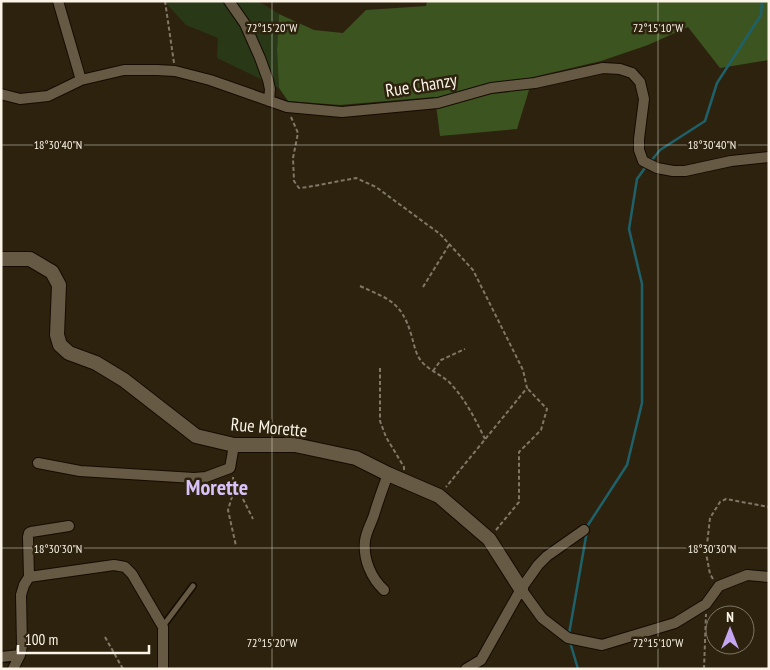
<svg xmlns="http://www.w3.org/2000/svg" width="770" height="670" font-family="'PT Sans Narrow',sans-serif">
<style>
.green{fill:#293918}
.forest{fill:#3c5420}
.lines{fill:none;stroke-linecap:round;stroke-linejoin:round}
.stream{stroke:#1e616a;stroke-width:2.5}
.lane-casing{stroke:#150b00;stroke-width:8}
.street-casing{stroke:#150b00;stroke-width:12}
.secondary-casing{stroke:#150b00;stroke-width:16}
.path{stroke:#807766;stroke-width:2;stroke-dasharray:4 2.5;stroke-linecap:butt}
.lane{stroke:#665a44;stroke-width:5}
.street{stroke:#665a44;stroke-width:10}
.secondary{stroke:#665a44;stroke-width:14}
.ticks{fill:none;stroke:#fbf4e7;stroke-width:1;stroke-opacity:0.45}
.labels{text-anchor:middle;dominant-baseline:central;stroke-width:5;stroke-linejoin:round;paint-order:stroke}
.street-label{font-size:18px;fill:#fbf4e7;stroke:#2d220e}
.district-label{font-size:22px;font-weight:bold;fill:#d8c2f9;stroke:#2d220e}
.ticks-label{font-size:12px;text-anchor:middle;fill:#fbf4e7;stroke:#2d220e;stroke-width:5;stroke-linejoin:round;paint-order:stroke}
</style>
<rect width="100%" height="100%" fill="#2d220e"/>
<!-- green -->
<path class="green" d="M164,1H258L279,14L277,50L279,88L217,58L218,38L186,25Z"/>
<!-- forest -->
<path class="forest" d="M427,1H769V60L720,68L688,27L648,45L601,61L533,77L517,129L440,136L435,97L340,105L288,101L279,88L277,50L279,14L314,30L343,33L366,10L426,6Z"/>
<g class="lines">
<!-- stream -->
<path class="stream" d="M651,161L660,150L705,121L717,83L761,15L762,1
M569,634L588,525L627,465L642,403V284L629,229L637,179L647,165
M570,642L578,669"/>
<!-- lane casing -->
<g class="lane-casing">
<path id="lane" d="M163,626L193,586"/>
</g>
<!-- street casing -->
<g class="street-casing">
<path id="street" d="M58,1L81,80
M229,1L245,24L260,58L268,80L270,89L269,101
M1,94L20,99L48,96L81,80L124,70H157L175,71L210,80L287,107L342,112L438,103L491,88L535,83L603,68L620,69L632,73L640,82L644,99L639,139V150L643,161L657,168L673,171H685L731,161L769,157
M38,463L80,471L194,478L206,477L230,468L234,445
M29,577L28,537L29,533L31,532L69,526
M521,589L538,565L547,556L584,530
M384,590C371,578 363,559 365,541C366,532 371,524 374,515C378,501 383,488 388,474
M1,657L20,655
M13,669L20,655L22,646L21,595L24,585L29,577L114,565L125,567L132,574L163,627V669
M466,669L481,660L521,589L542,618L568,638L602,645L675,623L706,604L719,586L747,575L769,577"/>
</g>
<!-- secondary casing -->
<g class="secondary-casing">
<path id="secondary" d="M1,259H30L52,272L59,285L57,335L60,345L69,353L96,363L124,380L196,436L234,445H295L356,458L388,474L439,496L489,539L521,589"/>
</g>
<!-- path -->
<path class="path" d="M165,1L174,63
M291,117L298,133L293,158L294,181L299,188L308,187L356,178L376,187L440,234L473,270L523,370L527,388L446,487
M360,286C388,299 401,301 411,334C414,343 415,354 422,362C430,371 442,375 450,383C466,400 475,419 485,439
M423,287L449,245
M380,368V421L386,437L404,467V470
M433,371L441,360L465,349
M233,477L234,490L228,510L236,546
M234,490L241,495L253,519
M496,530L519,502V452L541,430L547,409L527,388
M713,579L710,574L706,553L710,518L720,502L726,499L769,507
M105,637L123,669
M704,669L706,614"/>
<!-- lane -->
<use href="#lane" class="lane"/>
<!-- street -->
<use href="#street" class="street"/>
<!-- secondary -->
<use href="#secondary" class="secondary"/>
</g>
<!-- ticks -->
<path class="ticks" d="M272,1V669M658,1V669M1,145H769M1,548H769"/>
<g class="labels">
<!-- street labels -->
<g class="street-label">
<text transform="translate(421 85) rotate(-9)">Rue Chanzy</text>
<text transform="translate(269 427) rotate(5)">Rue Morette</text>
</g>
<!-- district labels -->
<g class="district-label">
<text x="217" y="487">Morette</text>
</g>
</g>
<g class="ticks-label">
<text x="272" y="32">72°15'20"W</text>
<text x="658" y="32">72°15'10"W</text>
<text x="58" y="149">18°30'40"N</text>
<text x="712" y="149">18°30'40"N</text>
<text x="58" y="553">18°30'30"N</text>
<text x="712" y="553">18°30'30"N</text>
<text x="272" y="647">72°15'20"W</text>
<text x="658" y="647">72°15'10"W</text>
</g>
<!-- border -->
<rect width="770" height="670" fill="none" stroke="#fbf4e7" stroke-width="5"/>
<!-- north arrow -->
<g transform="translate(730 630)"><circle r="24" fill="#2d220e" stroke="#7f7665"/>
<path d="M0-4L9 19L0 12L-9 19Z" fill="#c6a6f0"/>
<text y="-8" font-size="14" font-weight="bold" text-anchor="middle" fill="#fbf4e7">N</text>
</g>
<!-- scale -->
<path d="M18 645v8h131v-8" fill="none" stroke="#fbf4e7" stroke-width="2.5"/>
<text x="25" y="645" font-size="15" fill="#fbf4e7" stroke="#2d220e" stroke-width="4" paint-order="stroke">100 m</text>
</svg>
